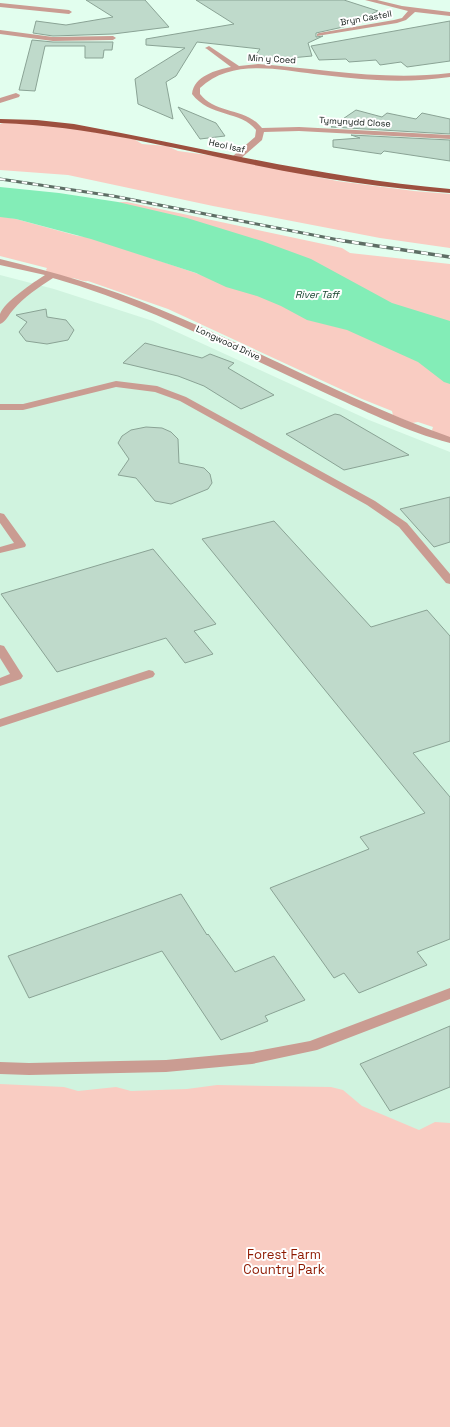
<svg xmlns="http://www.w3.org/2000/svg" width="450" height="1427" font-family="'Space Grotesk',sans-serif">
<style>
.built{fill:#d0f3df}
.green{fill:#f9ccc2}
.water{fill:#83edb7}
.building{fill:#bfdacb;stroke:#8aa395}
.lines{fill:none;stroke-linecap:round;stroke-linejoin:round}
.minor{fill:#ca9c92;fill-rule:evenodd}
.major{fill:#9d503f;fill-rule:evenodd}
.rail-far1-casing{stroke:#5e6e65;stroke-width:3}
.rail-casing{stroke:#5e6e65;stroke-width:3.5}
.rail-far1{stroke:#fff;stroke-width:2;stroke-dasharray:5.5;stroke-linecap:butt}
.rail{stroke:#fff;stroke-width:2.5;stroke-dasharray:7;stroke-linecap:butt}
.labels{text-anchor:middle;dominant-baseline:central;stroke-width:4;stroke-linejoin:round;paint-order:stroke}
.far-street-label{font-size:9px;fill:#111b16;stroke:#fff}
.far-water-label{font-size:10px;font-style:italic;fill:#194630;stroke:#fff}
.near-park-label{font-size:13px;fill:#8e1900;stroke:#fff}
</style>
<rect width="100%" height="100%" fill="#e2feee"/>
<!-- built -->
<path class="built" d="M0,275L54,289L153,321L369,420L450,452V1136L0,1096Z"/>
<!-- green -->
<path class="green" d="M7,122L59,126L134,139L142,144L167,146L178,151L215,156L337,181L414,191L450,194V248L380,238L213,206L68,175L0,170V124Z
M118,202H127L342,248L350,253L450,264V331Z
M0,216L16,219L78,236L89,237L237,287L402,350L450,382V442L438,439L432,430L433,427L418,422L412,423L393,415L392,411L362,399L168,309L88,281C82,282 77,278 71,278C64,278 58,279 50,278L46,270L47,268L0,256Z
M0,1084L64,1087L78,1091L116,1087L131,1091L187,1089L217,1085L331,1087L343,1090L362,1106L419,1130L435,1122L450,1123V1427H0Z"/>
<!-- water -->
<path class="water" d="M0,187L59,193L118,202L187,218L262,241L311,259L392,303L450,321V384L444,382L418,362L347,330L307,320L281,306L257,296L226,287L196,273L91,239L16,219L0,217Z"/>
<!-- building -->
<path class="building" d="M86,0H145L169,27L113,34L53,36L33,33L36,21L66,25L113,17Z
M196,0H344L378,11L343,27L316,33V37L323,36L308,43L312,56L280,59L255,56L260,49L197,42L176,76L166,82L173,119L138,104L135,79L185,48L146,45V39L234,24Z
M450,21V61L407,67L401,62L380,65L376,60L349,62L346,59L319,60L311,46Z
M32,40L53,42H113L112,50H104L103,58H85V46H45L35,91L19,90Z
M178,107L216,123L225,136L200,139Z
M356,110L382,117L387,113L416,119L422,113L450,119V134L331,127Z
M351,135L450,140V161L384,151L381,154L333,147V140L360,138Z
M46,309L47,317L66,320L74,330L68,340L47,344L26,341L19,332L27,322L16,315Z
M145,343L202,358L210,354L234,363L228,368L274,395L241,409L204,386L178,376L123,363Z
M335,414L340,415L409,455L344,470L286,434Z
M146,427L162,428L171,432L178,439L179,463L204,468L210,474L212,483L208,489L171,504L155,501L136,478L118,475L129,459L118,443L122,436L131,430Z
M450,497V542L434,547L400,509Z
M274,521L371,627L427,610L450,636V741L413,753L450,797V939L417,952L427,965L359,993L344,973L334,978L270,888L369,849L360,837L425,813L202,539Z
M153,549L216,624L194,631L213,654L185,663L166,638L57,672L1,594Z
M181,894L207,935L208,934L235,972L274,956L305,1000L265,1016L268,1021L221,1040L162,951L29,998L8,956Z
M450,1026V1087L390,1111L360,1064Z"/>
<g class="lines">
<!-- minor -->
<path class="minor" d="M365,0H377L402,6L450,12V16L415,12L406,20L397,23L317,36V34L319,33L394,20L402,18L408,11Z
M0,3L69,10L72,12L69,14L0,7Z
M0,30L53,37L113,36L116,38L113,40L53,41L0,34Z
M209,46L239,66L258,64C322,69 385,81 450,73V77C426,80 402,82 377,80C356,79 335,76 314,74C277,69 230,59 200,88V94C215,114 247,108 262,128L299,127L450,135V139L299,131L264,132L262,140L239,160H233V156L255,137L256,130C242,111 209,117 192,94C194,76 216,70 231,67L207,49L205,48Z
M16,93L20,95L19,97L0,103V98Z
M0,259C54,272 107,287 159,309C257,349 350,401 450,437V443C407,432 361,409 321,391C232,350 147,305 53,278C39,287 24,297 13,310C9,314 6,322 0,324C0,321 0,316 0,314C4,302 34,282 45,275L0,265Z
M116,381L157,386L186,397L375,501L407,523L450,574V584L446,583L399,527L367,505L180,401L155,392L116,387L23,410H0V404H23Z
M0,513L4,514L25,543L26,545L25,547L0,553V547L14,543L0,523Z
M0,645L4,646L23,676L21,679L0,686V678L10,674L0,658Z
M149,670L153,671L155,674L153,677L0,727V719Z
M450,988V999L317,1050L252,1064L166,1072L29,1075L0,1074V1062L29,1063L166,1060L252,1052L310,1041Z"/>
<!-- major -->
<path class="major" d="M0,119L37,120L74,124C200,147 322,178 450,189V193C386,188 322,179 259,166C173,148 88,126 0,123Z"/>
<!-- rail-far1 casing -->
<g class="rail-far1-casing">
<path id="rail-far1" d="M0,179L113,196L344,241"/>
</g>
<!-- rail casing -->
<g class="rail-casing">
<path id="rail" d="M338,240L450,257"/>
</g>
<!-- rail-far1 -->
<use href="#rail-far1" class="rail-far1"/>
<!-- rail -->
<use href="#rail" class="rail"/>
</g>
<g class="labels">
<!-- far-street labels -->
<g class="far-street-label">
<text transform="translate(366 18) rotate(-10)">Bryn Castell</text>
<text transform="translate(272 59) rotate(3)">Min y Coed</text>
<text transform="translate(355 122) rotate(3)">Tymynydd Close</text>
<text transform="translate(227 146) rotate(12)">Heol Isaf</text>
<text transform="translate(228 343) rotate(25)">Longwood Drive</text>
</g>
<!-- far-water labels -->
<g class="far-water-label">
<text x="317" y="294">River Taff</text>
</g>
<!-- near-park labels -->
<g class="near-park-label">
<text x="284" y="1254">Forest Farm<tspan x="284" dy="15">Country Park</tspan></text>
</g>
</g>
</svg>
